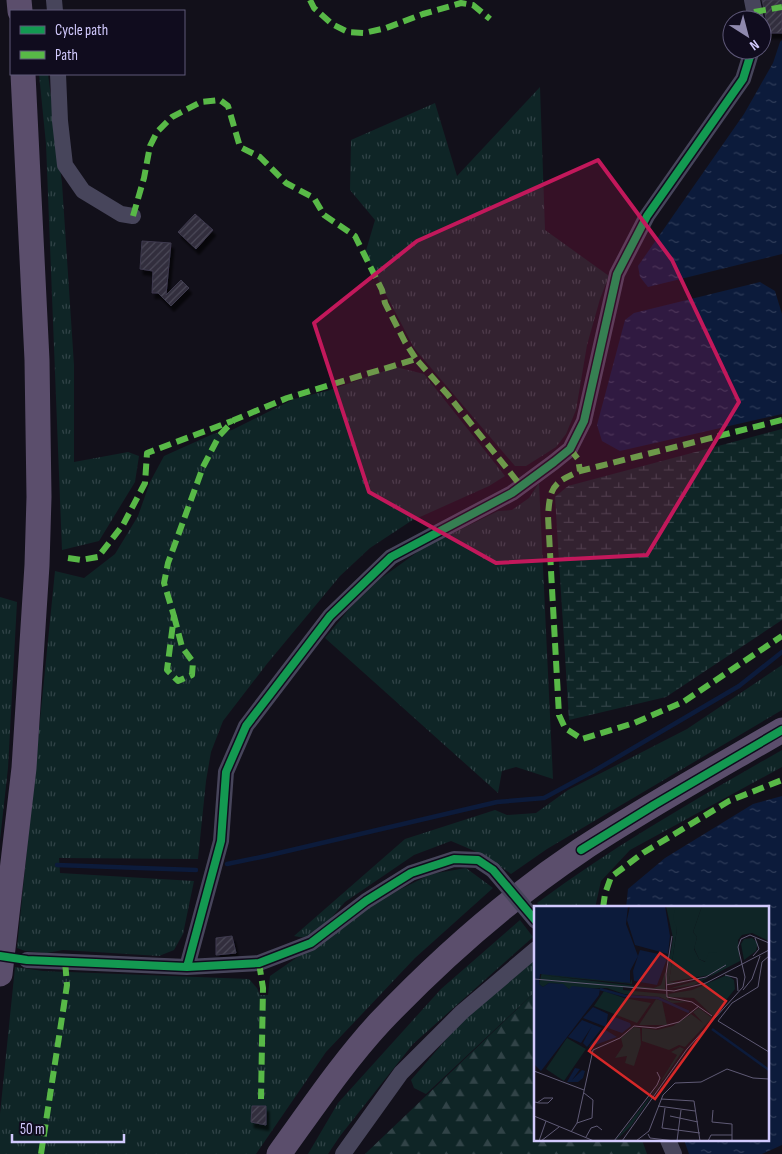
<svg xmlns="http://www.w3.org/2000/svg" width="782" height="1154" font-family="'Sofia Sans Condensed',sans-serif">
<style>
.grass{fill:url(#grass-tufts)}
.forest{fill:url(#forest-firs)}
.wetland{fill:url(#wetland-marsh)}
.water{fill:url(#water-ripples)}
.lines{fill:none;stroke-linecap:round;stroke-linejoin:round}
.stream{stroke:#0c1b3b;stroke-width:4.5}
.building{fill:url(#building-hatch);stroke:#3e3a4e;filter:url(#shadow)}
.minor{stroke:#47455b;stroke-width:16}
.primary{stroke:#5b4e6c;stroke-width:25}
.minor-bridge{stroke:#47455b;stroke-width:16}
.quiet{stroke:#58b947;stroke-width:6;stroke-dasharray:12 6;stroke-linecap:butt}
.cycleway-casing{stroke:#100c1e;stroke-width:11}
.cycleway{stroke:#139951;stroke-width:8}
.marked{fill:#c2185b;fill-opacity:0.2;stroke:#c2185b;stroke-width:4;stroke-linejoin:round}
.inset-river{fill:none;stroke:#0c1b3b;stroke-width:2.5}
.inset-road{fill:none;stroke:#5f5a75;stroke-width:1}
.view{fill:#d62828;fill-opacity:0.15;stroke:#d62828;stroke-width:2.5}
.inset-edge{fill:none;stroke:#d2cafe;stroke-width:2.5}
</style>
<defs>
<pattern id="grass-tufts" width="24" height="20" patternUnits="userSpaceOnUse" patternTransform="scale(1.25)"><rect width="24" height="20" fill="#0f2526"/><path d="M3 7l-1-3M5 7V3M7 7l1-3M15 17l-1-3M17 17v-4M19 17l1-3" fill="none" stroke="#314347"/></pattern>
<pattern id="forest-firs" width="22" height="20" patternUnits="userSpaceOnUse" patternTransform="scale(1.25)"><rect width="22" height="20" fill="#0f2526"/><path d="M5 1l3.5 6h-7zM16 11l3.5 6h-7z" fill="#314347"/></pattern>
<pattern id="wetland-marsh" width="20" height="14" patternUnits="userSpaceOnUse" patternTransform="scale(1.25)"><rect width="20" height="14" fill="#0f2526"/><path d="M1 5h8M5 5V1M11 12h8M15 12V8" fill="none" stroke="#314347"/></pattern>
<pattern id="water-ripples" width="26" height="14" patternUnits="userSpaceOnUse" patternTransform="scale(1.25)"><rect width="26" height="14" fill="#0c1b3b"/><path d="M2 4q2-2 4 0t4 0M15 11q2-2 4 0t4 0" fill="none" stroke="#2e3b58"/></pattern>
<pattern id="building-hatch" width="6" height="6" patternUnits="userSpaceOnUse" patternTransform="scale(1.25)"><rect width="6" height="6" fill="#302d3c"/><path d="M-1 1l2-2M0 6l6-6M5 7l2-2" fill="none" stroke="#4d4a59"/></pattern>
<filter id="shadow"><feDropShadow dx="3" dy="5.5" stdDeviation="1" flood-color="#0009"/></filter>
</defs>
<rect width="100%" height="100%" fill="#12101a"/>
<!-- grass -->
<path class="grass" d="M39,74H48L62,183L74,365V462L128,452L139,456L135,482L99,541L62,550L46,144Z
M540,87L545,230L609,276L600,299L587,345L576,410L566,434L556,447L526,466H515L414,348L365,254L375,220L350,190L351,140L435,103L457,176Z
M396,367L424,374L505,476L489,486L411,521L370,548L340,576L266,665L223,721L211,752L206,781L198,859L59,858L60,873L194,881L183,934L174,950L159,956L63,950L47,953L25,951L17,948L55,571L84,578L115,554L138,516L150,482L164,456L213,434L232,430L294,399L330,390Z
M539,483L553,779L516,767L502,771L498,793L325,638L350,608L380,579L423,548L498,511L512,510L529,498Z
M0,597L17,602L8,768L0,840Z
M782,665V710L547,849L511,874L484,855L451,841L414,855L345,902L318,933L305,938L294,936L405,839L495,810L507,815L536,813L568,790L687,729Z
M782,750V767L630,850L601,881L595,908H541L537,903C615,845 698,798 782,750Z
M466,868L493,888L415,958L326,1052L256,1154H0V1114L15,967L43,971L249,979L257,988L260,995H268L270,976L383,898L431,874Z
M520,920L533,937L413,1044L340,1136L328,1154H308L338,1103L441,989Z
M536,959V991L426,1094L414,1088L411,1080L456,1028L518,970Z"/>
<!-- forest -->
<path class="forest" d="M536,991V1140H642L647,1154H365Z"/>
<!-- wetland -->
<path class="wetland" d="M782,429V620L666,697L569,720L555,497L568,486Z"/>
<!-- water -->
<path class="water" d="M782,40V254L648,287L640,277L638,266L744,114L773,63L780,42Z
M760,282L775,291L782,314V414L620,451L602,441L597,425L625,320L634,313Z
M782,796V1145L762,1154H689L684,1140H768V908H626L628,889L665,858L753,804Z"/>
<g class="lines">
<!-- stream -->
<path class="stream" d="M227,864L266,856L497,802L544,798L594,771L739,686L782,652
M57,865L196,870"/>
</g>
<!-- building -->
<path class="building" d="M762,0H782V33H765L764,26L766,18Z
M195,214L213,230L196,249L178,232Z
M142,241L171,243L166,295L181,280L189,288L171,306L158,293H152L153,271L140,269Z
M232,936L236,953L216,955V938Z
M252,1106H266V1125L251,1122Z"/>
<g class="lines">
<!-- minor -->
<path class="minor" d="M54,0L55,11
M752,0L756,20
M58,74L60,121L65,165L83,191L121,214L133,216
M27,960L187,967L259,963L311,943L366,901L411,873L454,859L478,860L493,870
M187,967L221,841L226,772L246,726L330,616L391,557L512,493L554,462L570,449L584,421L617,274L647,216L743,79L752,50
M668,1140L674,1154
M343,1154L401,1073L462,1012L536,949"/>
<!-- primary -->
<path class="primary" d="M19,0L20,11
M0,974L24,768L37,565L39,497L37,360L23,74
M279,1154C311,1110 343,1062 380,1022C440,959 508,899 581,850C646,807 715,769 782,730"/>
<!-- minor-bridge -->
<path class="minor-bridge" d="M493,870L536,921"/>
<!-- quiet -->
<path class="quiet" d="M310,0L314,8L332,24L348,32L364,33L386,28L423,14L461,3L473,5L490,19
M754,12L782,7
M133,216L144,178L150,146L157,132L172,117L201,102L220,100L228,106L240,147L260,157L286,183L314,198L324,215L355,236L382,290L385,303L405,342L416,359
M782,420L580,471C553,483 550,486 548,516L559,715L565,728L582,739L634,723L683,702L782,636
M570,449L578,459L580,471
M68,558L81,560L98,557L123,525L145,483L147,453L232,421
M174,616L182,647L193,662L192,675L178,681L167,670L174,616L164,583L168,563L203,467L219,436L234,420L287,398L416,359L448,395L521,486
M603,908L605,894L611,877L643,853L729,801L782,780
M259,963L263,988L261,1099
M41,1154L67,985L65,961"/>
<!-- cycleway casing -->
<g class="cycleway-casing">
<path id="cycleway" d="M581,850L654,805L782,730
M0,956L27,960L187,967L259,963L311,943L366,901L411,873L454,859L478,860L493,870L536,921
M187,967L221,841L226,772L246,726L330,616L391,557L512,493L554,462L570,449L584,421L617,274L647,216L743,79L752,50"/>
</g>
<!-- cycleway -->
<use href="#cycleway" class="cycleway"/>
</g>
<!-- marked area -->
<path class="marked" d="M598,160L672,260L739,402L647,555L496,563L369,492L314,323L417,241Z"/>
<!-- overview -->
<g transform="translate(534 906)">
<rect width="235" height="235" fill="#12101a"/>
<path d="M132,0H142L143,23L135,76H153L137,79L133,78L132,72L139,32ZM168,0H235V35L218,27L208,29L204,34L206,55L160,79L134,83L175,71L183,64L174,52L172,56L165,53L160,42L163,31L159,26ZM218,32L224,37L222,45L210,54L207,38L210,33ZM8,66L96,77L98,73V78L8,69L120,82L127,79L131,66V84L89,81V84L132,88L135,94L154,96L138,97L126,91L90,88L73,82L35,83L28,78L15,77L9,81L5,78ZM193,69L200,74L201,83L179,110L160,92L135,91L134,88L158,84ZM122,93L128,95L133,119H105ZM165,102L178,112L151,141L145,139L135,144L108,135V122L123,124L139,120L157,108L169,117L159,106ZM100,121L106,122L107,138L100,160L91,157L93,150L81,152L89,140L87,132ZM146,141L150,143L126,178L97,220L81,235L122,183L143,149L137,146Z" fill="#0f2526"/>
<path d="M142,0H168L159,26L163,31L160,43L165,53L171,56L175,46L183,47V64L176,69L135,76L143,23L139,11Z" fill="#0f2526"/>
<path d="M70,85L90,92L117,97L103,117L60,100ZM33,132L52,143L30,175L12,163Z" fill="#0f2526"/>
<path d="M0,0H94L92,18L104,50L96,65V77L6,68L5,78L9,81L15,77L29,78L35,83L38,80L66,83L65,89L7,165L0,158ZM96,0H131L136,30L134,48L101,39L93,14ZM106,44L134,50L123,79L100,75L99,65ZM59,101L74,108L72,121L49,112ZM78,110L96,117L97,120L88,127L74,122ZM48,114L68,122L53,141L49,137L58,120L47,137L34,131ZM70,123L83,131L55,141L56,139ZM41,162L46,163L38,174L48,164L51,165L49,172L44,176H33Z" fill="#0c1b3b"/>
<path class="inset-river" d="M66,83L91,90L124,92L155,106M178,123L235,164"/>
<path class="inset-road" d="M138,30L132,68L133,91L158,96L178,110M219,50L225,43L221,32M191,69L203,72L204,85M0,73L140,85L172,77L235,44M132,79L172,71L192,59M209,84L218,73L226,50M184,115L198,97L224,81L228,56L235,50M184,115L235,146M0,165L50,184M127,193L160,195L166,235M0,196H1L5,197H14L19,192H10L3,197M124,200L161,205M131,202L128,222L166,227M179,204L178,216L198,218V235M0,210L60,235M136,210L164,216M43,217L58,212L59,194L50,187M37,226L43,217L59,144L86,132L100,120L122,122L145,116L165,100M114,228L116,232L141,235M52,231L57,222L63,220L68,224M5,235L12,215M7,235L25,221M80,235L123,179L126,172L123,166M88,235L153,143L209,81L211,71L204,41L207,33L216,29L235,37M102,235L115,225L129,189L141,177L167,176L193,163L219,172L235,173M143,235L147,204M174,235L177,229H198"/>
<path class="view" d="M126,47L192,95L121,193L55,145Z"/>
<rect width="235" height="235" class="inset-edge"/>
</g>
<!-- legend -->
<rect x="10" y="10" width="175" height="65" fill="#100c1e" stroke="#5e5878"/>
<rect x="20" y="26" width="25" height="8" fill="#139951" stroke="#5e5878"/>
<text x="55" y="35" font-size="15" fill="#d2cafe">Cycle path</text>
<rect x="20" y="51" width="25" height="8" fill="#58b947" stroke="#5e5878"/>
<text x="55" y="60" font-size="15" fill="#d2cafe">Path</text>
<!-- north arrow -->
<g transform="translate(747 35) rotate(144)"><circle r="24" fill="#100c1e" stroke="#5e5878"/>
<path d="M0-4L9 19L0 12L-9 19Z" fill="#8f89ae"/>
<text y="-8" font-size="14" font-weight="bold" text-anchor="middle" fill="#d2cafe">N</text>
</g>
<!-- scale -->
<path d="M12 1134v8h112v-8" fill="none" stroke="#d2cafe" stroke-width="2.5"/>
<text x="20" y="1134" font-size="15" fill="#d2cafe" stroke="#100c1e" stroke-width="4" paint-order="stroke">50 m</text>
</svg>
